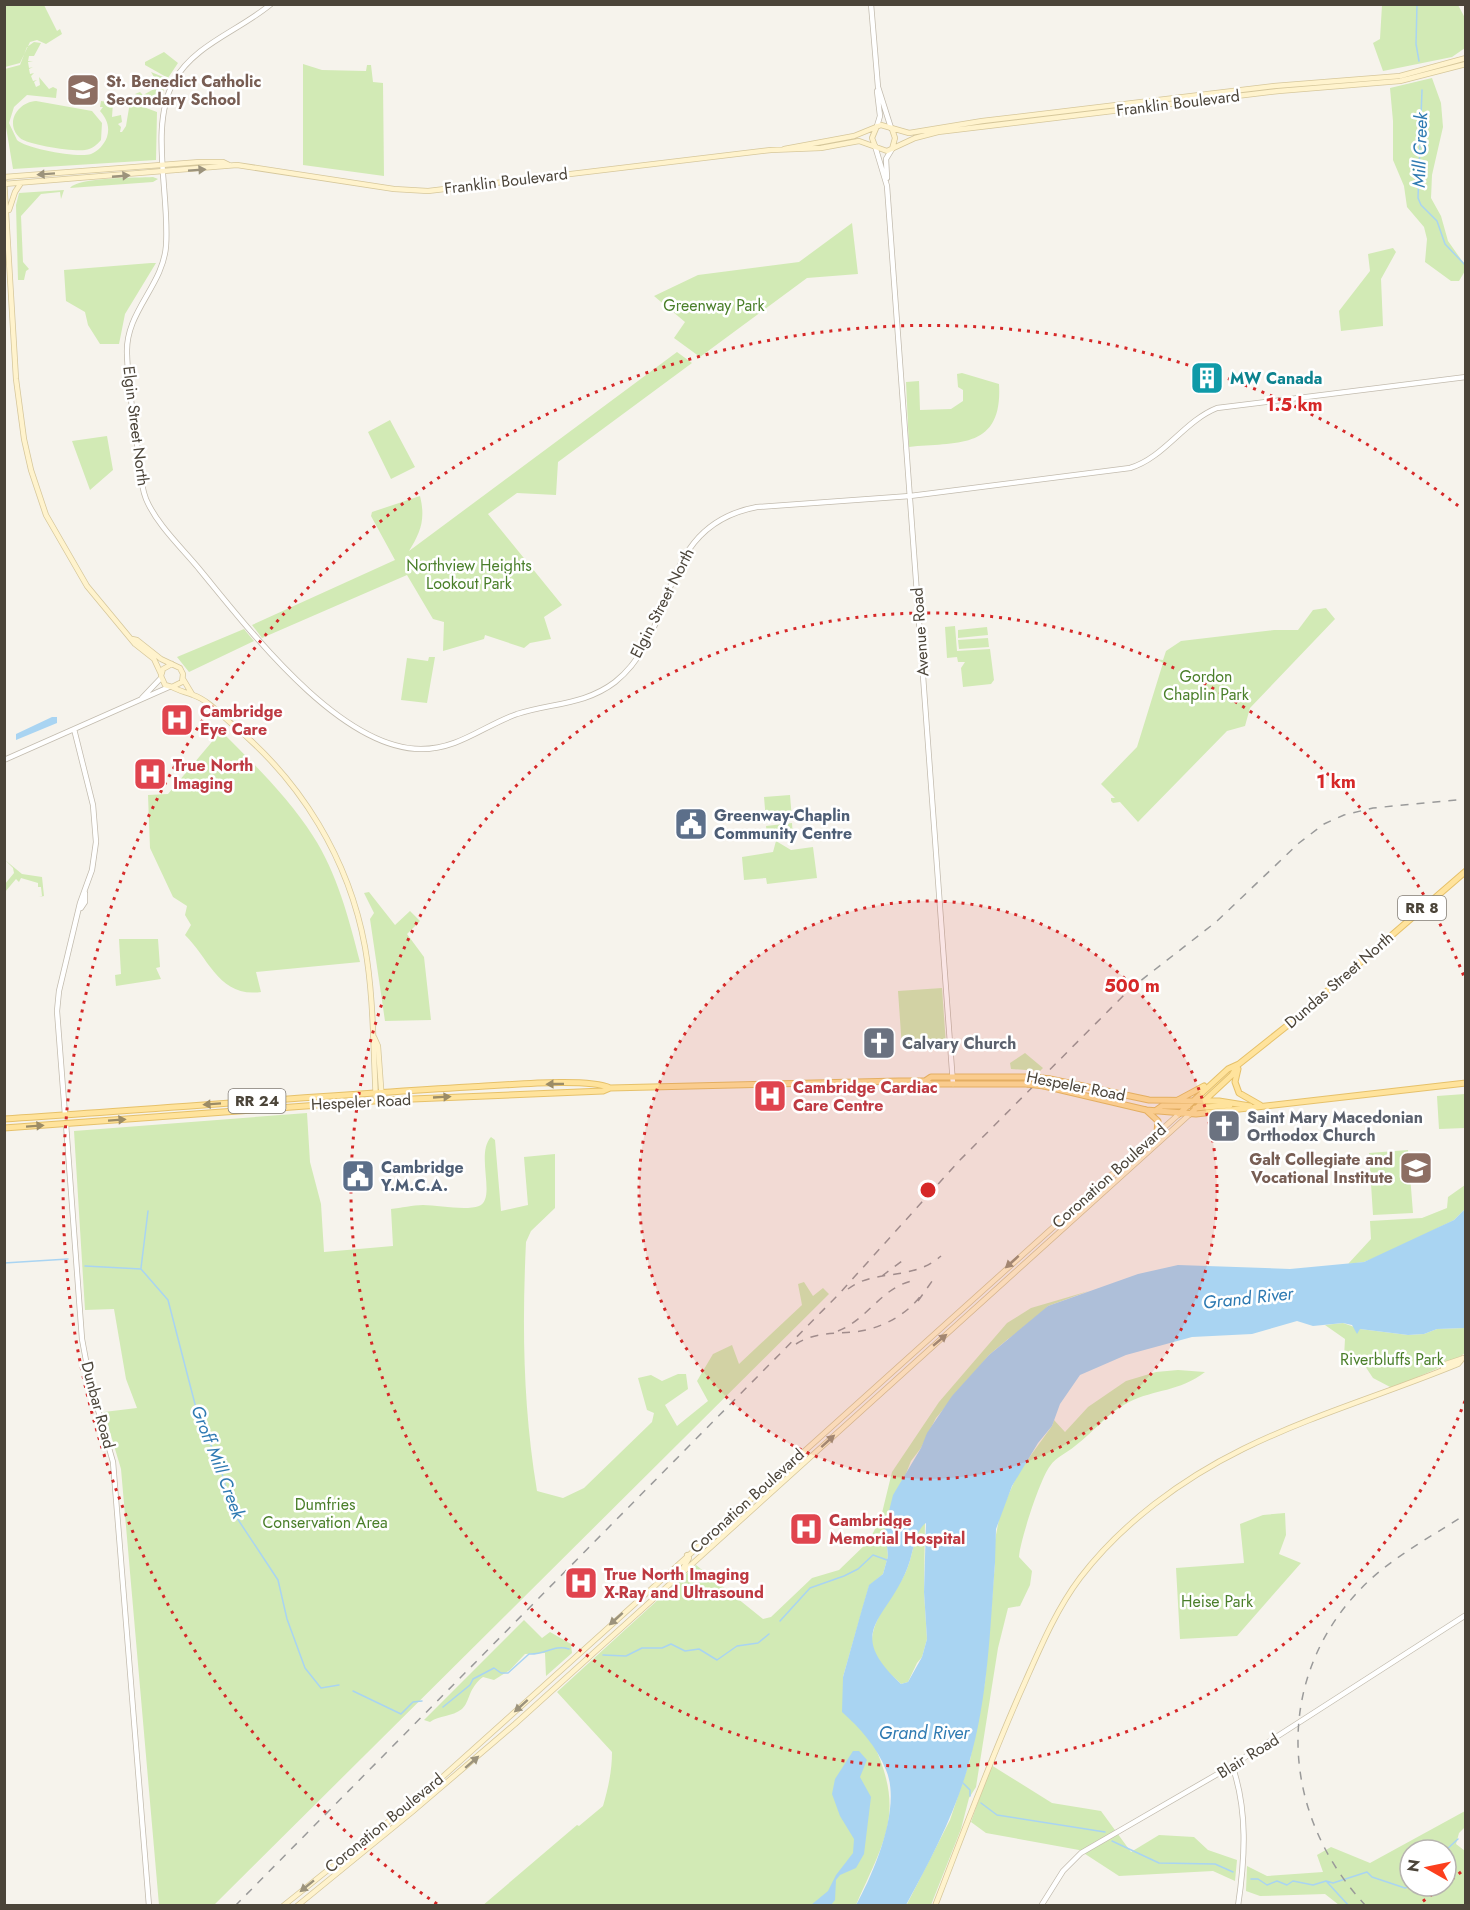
<svg xmlns="http://www.w3.org/2000/svg" width="1470" height="1910" font-family="Jost,sans-serif">
<style>
.green{fill:#d2eab5;fill-rule:evenodd}
.water{fill:#a9d4f2;fill-rule:evenodd}
.lines{fill:none;stroke-linecap:round;stroke-linejoin:round}
.stream{stroke:#a9d4f2;stroke-width:1.5}
.tertiary-casing{stroke:#c2bbae;stroke-width:6}
.secondary-casing{stroke:#d6c79b;stroke-width:6}
.primary-casing{stroke:#e6c16a;stroke-width:7}
.tertiary{stroke:#fff;stroke-width:4.5}
.secondary{stroke:#fff3cd;stroke-width:4.5}
.primary{stroke:#ffe39c;stroke-width:5}
.rail{stroke:#9a9a9a;stroke-width:1.5;stroke-dasharray:8 8;stroke-linecap:butt}
.primary-bridge-casing{stroke:#e6c16a;stroke-width:7;stroke-linecap:butt}
.primary-bridge{stroke:#ffe39c;stroke-width:5}
.oneway{fill:#9c937c}
.oneway2{fill:#9c8c66}
.ring{fill:none;stroke:#d62828;stroke-width:3;stroke-dasharray:3 6}
.labels{text-anchor:middle;dominant-baseline:central;stroke-width:5;stroke-linejoin:round;paint-order:stroke}
.shield{fill:#fff;stroke:#817c74;stroke-width:1.5}
.shield-label{font-size:15px;font-weight:bold;fill:#4b4439}
.education-label{font-size:16px;font-weight:bold;fill:#785e54;stroke:#fff;text-anchor:start}
.street-label{font-size:16px;fill:#4b4439;stroke:#fff}
.park-label{font-size:16px;fill:#4a7f2a;stroke:#fff}
.culture-label{font-size:16px;font-weight:bold;fill:#0d838f;stroke:#fff;text-anchor:start}
.health-label{font-size:16px;font-weight:bold;fill:#be3a42;stroke:#fff;text-anchor:start}
.service-label{font-size:16px;font-weight:bold;fill:#4e5e75;stroke:#fff;text-anchor:start}
.worship-label{font-size:16px;font-weight:bold;fill:#5b616d;stroke:#fff;text-anchor:start}
.water-label{font-size:18px;font-style:italic;fill:#2e7ab2;stroke:#fff}
.centre{fill:#d62828;stroke:#fff;stroke-width:3}
.ring-label{font-size:18px;text-anchor:middle;font-weight:bold;fill:#d62828;stroke:#fff;stroke-width:5;stroke-linejoin:round;paint-order:stroke}
</style>
<rect width="100%" height="100%" fill="#f6f3ec"/>
<!-- green -->
<path class="green" d="M5,4L44,5L57,31L60,29L62,34L46,44L37,40L30,42L20,63L5,67Z
M1382,5H1458L1465,18V48L1452,57L1383,71L1373,43L1380,39Z
M34,42L41,43L34,56H29L28,61H33L28,62L29,68L33,67L29,69L30,74L34,73L31,76L33,81L37,80L34,82L36,87L40,85L39,77L49,89L53,87L57,89L56,98L27,95L14,107L9,123L17,140C27,149 78,158 91,154C98,151 104,145 107,137C110,127 107,119 100,111L103,107H100L101,101L113,103L112,117L121,115L122,122L118,124L121,127L120,132H122L126,126L130,102L157,112L156,160L13,169L5,121V69L20,65L27,47Z
M164,52L178,63L168,78L145,65V62Z
M303,64L322,70L366,71L367,65H371L373,82L383,83L384,176L303,165Z
M151,72L168,79L159,102L155,103L135,94L140,92L143,95L156,88L157,82Z
M1432,78L1441,103L1443,127L1432,175L1431,198L1441,216L1448,241L1465,265V271L1459,281H1451L1425,262L1427,239L1424,227L1407,207L1404,186L1393,160V121L1390,88Z
M36,101L92,111L102,123L101,140C97,145 92,149 85,150C74,152 28,145 20,138C4,123 18,102 36,101Z
M153,177L158,179L153,182L70,188C78,177 137,178 153,177Z
M64,190L61,199L60,192L41,194L21,216L23,262L29,269L26,271L24,280H18L16,205L19,193Z
M852,223L858,274L807,278L700,357L674,338L685,322L654,296L698,275L799,262Z
M1393,248L1396,252L1381,279L1383,326L1341,331L1339,311L1370,271L1368,254Z
M151,263H156L125,314L119,344H100L88,325L85,312L66,301L64,270Z
M677,352L692,363L558,462L556,495L517,493L488,514L562,605L544,617L551,639L530,643L524,648L485,635L484,639L443,651L444,622L433,619L407,575L262,638L252,625L395,560L371,516L372,512L420,496C426,520 420,533 409,551Z
M962,373L999,384C1003,450 958,442 909,447L906,382L919,381L920,410L951,409L963,401V390L958,387L957,374Z
M390,420L415,467L391,479L368,432Z
M107,436L113,470L90,490L72,441Z
M1326,608L1335,619L1250,708L1245,726L1227,731L1138,822L1120,802L1113,803L1111,801V798H1115L1101,784L1137,747L1163,663L1156,659L1163,660L1166,651L1181,641L1274,630H1298L1313,610Z
M955,626L957,651L990,649L994,680L991,684L963,687L961,668L965,662H958L957,657L947,658L945,627Z
M987,627L988,635L958,638V630Z
M244,629L254,641L189,672L177,657Z
M988,638L989,647L959,649L958,640Z
M429,657H435L427,703L401,700L407,658L428,661Z
M221,731C254,764 288,797 313,836C337,873 349,919 360,962L256,972L261,992C219,998 209,958 185,935L191,925L185,915L187,906L173,897L150,848L148,795L168,794Z
M790,795L792,819L766,821L764,797Z
M792,823L793,838L768,841L766,826Z
M776,841L791,850L813,847L817,878L767,884L766,878L744,880L742,857L773,852Z
M5,860L22,874L42,877L44,896L39,897L42,896L41,887H38V883L21,878L19,882L16,879L5,892V884L14,873L13,868Z
M369,892L395,925L410,911L420,921L407,934L424,957L431,1020L385,1021L370,919L374,913L364,893Z
M119,939H158L160,967L156,968L161,979L116,986L115,975L121,974Z
M942,988L946,1045L902,1048L898,991Z
M1025,1053L1043,1068L1040,1071L1011,1069L1010,1063Z
M1465,1094V1128L1439,1129L1437,1096Z
M307,1113L310,1162L321,1204L324,1252L393,1246L391,1209C401,1208 413,1205 423,1205C438,1205 465,1211 479,1206C497,1199 475,1154 491,1137L495,1140L501,1211L528,1205L524,1157L555,1154V1208L531,1231L526,1242C522,1327 523,1406 537,1491L563,1498L584,1488L652,1422L654,1413L647,1410L638,1378L651,1375L662,1381L678,1374H686L688,1389L665,1405L677,1426L708,1401L697,1381L713,1354L732,1345L739,1364L802,1305L798,1284L804,1282L813,1296L823,1288L829,1294L214,1905H159L121,1469L104,1412L137,1408L126,1379L114,1309L85,1310L74,1131Z
M1408,1150L1413,1213L1373,1215L1369,1153Z
M1465,1185V1209L1454,1220L1392,1251L1364,1262L1348,1264L1371,1239L1370,1221L1422,1218L1447,1208L1448,1197Z
M1089,1291L1048,1306L1033,1322L1008,1339L989,1355L936,1418L921,1448L911,1461L885,1527L888,1556L883,1574L869,1586L843,1677C848,1697 862,1717 870,1736C906,1811 887,1835 856,1905L482,1906L577,1825L579,1826L603,1806C608,1789 612,1771 612,1752L557,1692L696,1565L763,1619L771,1617L812,1578L839,1570L869,1541L881,1517L892,1472L939,1402L1007,1323L1031,1308Z
M1343,1323L1360,1329L1408,1335L1424,1334L1437,1329L1465,1328V1353L1450,1363L1392,1388L1373,1378L1361,1360L1344,1357L1345,1339L1325,1325Z
M1178,1370L1205,1372C1179,1392 1155,1389 1129,1402C1107,1413 1094,1432 1075,1446C1067,1453 1056,1457 1050,1466C1040,1479 1020,1541 1019,1557L1032,1571L1030,1585L1020,1606L1008,1608L998,1648L976,1787L969,1798L961,1829L931,1905L906,1906L950,1820L970,1760L985,1682L995,1563L994,1545L1000,1514L1018,1473L1052,1426L1054,1420L1065,1432L1088,1407L1126,1381L1156,1372Z
M1285,1513L1286,1535L1279,1554L1301,1563L1237,1636L1180,1639L1176,1568L1244,1563L1240,1524L1263,1515Z
M925,1522L924,1592L927,1639L922,1657L917,1663L908,1682L901,1684C894,1677 884,1669 878,1661C857,1630 897,1595 907,1569C913,1556 914,1532 925,1522Z
M524,1620L542,1638L550,1632L571,1644L572,1653L546,1676L545,1653L525,1654L510,1670L494,1680L483,1677C468,1688 470,1702 462,1709C452,1717 439,1715 430,1722L424,1720Z
M991,1765L1052,1803L1101,1811L1131,1852L1159,1835L1194,1837L1208,1850L1237,1860L1235,1881L1213,1871L1119,1876L1079,1850L986,1833L971,1822Z
M1465,1811V1827L1459,1833L1456,1844L1465,1851V1905H1339L1325,1894L1260,1896L1246,1891L1247,1866L1267,1876L1323,1872L1317,1855L1331,1847L1370,1863ZM1410,1850H1446V1886H1410Z"/>
<!-- water -->
<path class="water" d="M52,717H57V723L16,740V734Z
M1465,1209V1328L1437,1329L1424,1334L1408,1335L1360,1329L1357,1334L1352,1325L1343,1323L1313,1326L1297,1321L1252,1334L1192,1337L1126,1355L1080,1375L1060,1404L1052,1426L1038,1443L1012,1486L996,1529L995,1563C990,1629 988,1699 969,1763C955,1814 931,1859 906,1905H856C874,1873 902,1807 886,1770C877,1747 860,1728 842,1712L843,1677L862,1609L869,1585L883,1574L888,1556L885,1527L893,1495L921,1448L927,1433L952,1396L989,1355L1048,1306L1138,1274L1178,1265L1290,1269L1364,1262L1454,1220ZM926,1523L924,1592L927,1639L922,1657L908,1682L901,1684C844,1631 886,1621 907,1569C913,1556 914,1531 926,1523Z
M853,1751H859L867,1760L860,1777L871,1797L864,1854L856,1868L840,1875L836,1880L835,1900L831,1905H811L828,1891L836,1875L853,1853L854,1839L840,1816L832,1794L835,1779Z"/>
<g class="lines">
<!-- stream -->
<path class="stream" d="M1417,4L1416,44L1419,61
M1422,90L1418,198L1421,205L1437,221L1445,244L1466,266
M4,1263L68,1259
M85,1266L141,1269L168,1300L196,1408L221,1470L233,1512L278,1580L287,1619L305,1668L321,1688L339,1685
M141,1268L148,1211
M780,1621L810,1588L844,1576L858,1569L873,1555L887,1560
M603,1655L626,1656L642,1648H662L671,1644L685,1651L699,1649L717,1660L737,1646L758,1643L769,1634
M353,1691L401,1714L413,1702L422,1701
M443,1707L470,1685L473,1679L494,1668L501,1673H508L529,1654C545,1655 554,1644 569,1649
M963,1783L970,1790V1796
M981,1803L997,1815L1105,1832
M1112,1841L1159,1863L1215,1864L1233,1872
M1446,1850L1458,1839
M1251,1879H1258L1267,1885L1277,1881L1287,1885L1293,1881L1313,1885L1326,1881L1333,1883L1367,1872L1372,1877L1405,1888L1410,1886
M1327,1882L1349,1906"/>
<!-- tertiary casing -->
<g class="tertiary-casing">
<path id="tertiary" d="M271,4C239,31 195,44 174,81C149,126 170,196 166,246C163,286 125,312 127,354C128,387 134,419 138,451C140,466 140,484 146,499C157,525 182,548 200,570C248,628 339,749 421,749C459,749 483,726 517,714C551,703 585,705 615,682C680,630 655,526 757,507L910,496L1130,468C1164,458 1184,421 1217,408L1466,377
M871,4L878,87L891,128
M877,126L880,116L877,91
M875,146L887,186L953,1084
M887,178L886,159L892,149
M142,698L161,678
M4,760L169,687
M81,908L85,902V893
M65,1115L57,1011L59,991L80,903L92,870L96,842L93,805L74,729
M66,1124L82,1339L90,1382L113,1462L149,1906
M1232,1765C1248,1810 1245,1859 1238,1906
M1041,1906L1063,1871L1081,1853L1228,1768L1466,1615"/>
</g>
<!-- secondary casing -->
<g class="secondary-casing">
<path id="secondary" d="M892,129L895,138L892,149
M875,146L872,138L877,126
M784,149L854,136L881,125L909,133L982,121L1274,86L1400,76L1466,58
M4,177L200,162H223L229,165
M4,178L16,379L24,439L31,470L46,515L87,586L135,644L154,659L161,674
M4,184L237,165L394,189L428,191L771,150L821,148L859,141L887,151L915,138L938,132L1279,91L1400,81L1466,64
M9,210L15,192L21,183
M132,639L137,640L161,659L180,668L183,674L182,682L172,687L165,685L161,676L163,669L172,664
M183,679L192,694
M172,687C179,691 186,692 193,695C208,700 221,715 233,725C301,781 349,859 365,947C374,998 373,1050 376,1101
M374,1037L378,1046L382,1101
M1443,1368L1446,1364L1464,1358
M682,1570L689,1558L687,1555
M283,1906L428,1790L1179,1114
M297,1906L412,1812L515,1724L1190,1114
M935,1906C964,1831 992,1755 1025,1682C1041,1646 1056,1610 1080,1578C1122,1523 1182,1479 1243,1449C1312,1415 1388,1393 1458,1364L1463,1358"/>
</g>
<!-- primary casing -->
<g class="primary-casing">
<path id="primary" d="M1238,1069L1235,1082L1239,1093L1260,1105
M1050,1079L1149,1100L1219,1101L1250,1106
M925,1081L931,1077H1034
M1044,1086L1146,1110L1196,1114L1466,1083
M1178,1100L1204,1086
M1195,1108L1230,1105
M1146,1110L1158,1121L1157,1132
M1155,1111L1162,1106H1188
M1179,1114L1228,1069L1239,1064L1288,1025L1466,871
M1190,1114L1232,1075L1238,1065
M4,1119C159,1109 314,1096 469,1087C498,1086 587,1077 610,1088
M4,1128L388,1100L603,1091L610,1088L899,1081H925L931,1084H1027"/>
</g>
<!-- tertiary -->
<use href="#tertiary" class="tertiary"/>
<!-- secondary -->
<use href="#secondary" class="secondary"/>
<!-- primary -->
<use href="#primary" class="primary"/>
<!-- rail -->
<path class="rail" d="M882,1276L906,1258
M848,1289C875,1268 911,1282 941,1256
M918,1301L935,1277
M838,1331C869,1319 882,1285 917,1280
M796,1344C815,1332 833,1334 854,1332C881,1329 907,1315 922,1294
M235,1906L838,1295L959,1161L1130,989L1216,922L1299,843L1324,824L1344,815L1373,808L1466,799
M1366,1906C1283,1818 1272,1687 1355,1595C1386,1560 1428,1539 1466,1514"/>
<!-- primary-bridge casing -->
<g class="primary-bridge-casing">
<path id="primary-bridge" d="M1034,1077L1050,1079
M1027,1084L1044,1086"/>
</g>
<!-- primary-bridge -->
<use href="#primary-bridge" class="primary-bridge"/>
</g>
<!-- one-way arrows -->
<defs><path id="oneway-solid" d="M-6-.8H1V-3.2L6.5 0L1 3.2V.8H-6Z" transform="scale(1.5)"/></defs>
<g class="oneway">
<use href="#oneway-solid" transform="translate(197 170) rotate(-4)"/>
<use href="#oneway-solid" transform="translate(46 174) rotate(176)"/>
<use href="#oneway-solid" transform="translate(121 176) rotate(-5)"/>
<use href="#oneway-solid" transform="translate(1012 1262) rotate(138)"/>
<use href="#oneway-solid" transform="translate(940 1340) rotate(-40)"/>
<use href="#oneway-solid" transform="translate(828 1441) rotate(-42)"/>
<use href="#oneway-solid" transform="translate(616 1619) rotate(138)"/>
<use href="#oneway-solid" transform="translate(521 1706) rotate(138)"/>
<use href="#oneway-solid" transform="translate(472 1762) rotate(-41)"/>
<use href="#oneway-solid" transform="translate(307 1886) rotate(141)"/>
</g>
<g class="oneway2">
<use href="#oneway-solid" transform="translate(555 1084) rotate(179)"/>
<use href="#oneway-solid" transform="translate(442 1097) rotate(-3)"/>
<use href="#oneway-solid" transform="translate(212 1104) rotate(176)"/>
<use href="#oneway-solid" transform="translate(117 1120) rotate(-4)"/>
<use href="#oneway-solid" transform="translate(35 1126) rotate(-4)"/>
</g>
<!-- distance rings -->
<circle cx="928" cy="1190" r="289" fill="#d62828" fill-opacity=".12"/>
<g class="ring">
<circle cx="928" cy="1190" r="289"/>
<path d="M1465 1401A577 577 0 1 1 1465 979"/>
<path d="M1461 1872A866 866 0 0 1 1419 1904M437 1904A866 866 0 1 1 1461 508"/>
</g>
<!-- icons -->
<defs>
<g id="school-square" transform="scale(1.725)"><rect x="-9" y="-9" width="18" height="18" rx="4" fill="#8d6e63" stroke="#fff"/><path d="M0-5L7-2L0 1L-7-2ZM-4 1L0 2.5L4 1V4Q0 6-4 4Z" fill="#fff"/></g>
<g id="building-square" transform="scale(1.725)"><rect x="-9" y="-9" width="18" height="18" rx="4" fill="#0f9aa8" stroke="#fff"/><path d="M-4-6H4V6H1V3H-1V6H-4ZM-2.5-4.3h1.7v1.8h-1.7ZM.8-4.3h1.7v1.8H.8ZM-2.5-1h1.7V.8h-1.7ZM.8-1h1.7V.8H.8Z" fill="#fff"/></g>
<g id="hospital-square" transform="scale(1.725)"><rect x="-9" y="-9" width="18" height="18" rx="4" fill="#e0444e" stroke="#fff"/><path d="M-5-5h3v3.5h4V-5h3V5h-3V1.5h-4V5h-3Z" fill="#fff"/></g>
<g id="civic-square" transform="scale(1.725)"><rect x="-9" y="-9" width="18" height="18" rx="4" fill="#5c6f8a" stroke="#fff"/><path d="M-.6-6.5H3V-4.5H.6V-3L4-1V1h2V6H-6V1h2V-1L-.6-3ZM-1.2 2.5V6h2.4V2.5Z" fill="#fff"/></g>
<g id="church-square" transform="scale(1.725)"><rect x="-9" y="-9" width="18" height="18" rx="4" fill="#6b7280" stroke="#fff"/><path d="M-1.2-6h2.4v3.5h3.3v2.4h-3.3V6h-2.4V-.1h-3.3v-2.4h3.3Z" fill="#fff"/></g>
</defs>
<g fill-rule="evenodd">
<use href="#school-square" x="83" y="90"/>
<use href="#building-square" x="1207" y="378"/>
<use href="#hospital-square" x="177" y="720"/>
<use href="#hospital-square" x="150" y="774"/>
<use href="#civic-square" x="691" y="824"/>
<use href="#church-square" x="879" y="1043"/>
<use href="#hospital-square" x="770" y="1096"/>
<use href="#church-square" x="1224" y="1126"/>
<use href="#school-square" x="1416" y="1168"/>
<use href="#civic-square" x="358" y="1176"/>
<use href="#hospital-square" x="806" y="1529"/>
<use href="#hospital-square" x="581" y="1583"/>
</g>
<g class="labels">
<!-- shield labels -->
<g class="shield">
<rect x="1398" y="896" width="48" height="24" rx="4.5"/>
<rect x="228.5" y="1089" width="57" height="24" rx="4.5"/>
</g>
<g class="shield-label">
<text x="1422" y="908">RR 8</text>
<text x="257" y="1101">RR 24</text>
</g>
<!-- education labels -->
<g class="education-label">
<text x="106" y="81">St. Benedict Catholic<tspan x="106" dy="18">Secondary School</tspan></text>
<text x="1393" y="1159" text-anchor="end">Galt Collegiate and<tspan x="1393" dy="18">Vocational Institute</tspan></text>
</g>
<!-- street labels -->
<g class="street-label">
<text transform="translate(1178 103) rotate(-7)">Franklin Boulevard</text>
<text transform="translate(506 181) rotate(-7)">Franklin Boulevard</text>
<text transform="translate(136 426) rotate(83)">Elgin Street North</text>
<text transform="translate(662 603) rotate(-63)">Elgin Street North</text>
<text transform="translate(920 632) rotate(-94)">Avenue Road</text>
<text transform="translate(1339 980) rotate(-41)">Dundas Street North</text>
<text transform="translate(1076 1086) rotate(11)">Hespeler Road</text>
<text transform="translate(361 1102) rotate(-3)">Hespeler Road</text>
<text transform="translate(1109 1176) rotate(-42)">Coronation Boulevard</text>
<text transform="translate(98 1405) rotate(75)">Dunbar Road</text>
<text transform="translate(747 1501) rotate(-42)">Coronation Boulevard</text>
<text transform="translate(1248 1756) rotate(-32)">Blair Road</text>
<text transform="translate(384 1823) rotate(-39)">Coronation Boulevard</text>
</g>
<!-- park labels -->
<g class="park-label">
<text x="714" y="305">Greenway Park</text>
<text x="469" y="565">Northview Heights<tspan x="469" dy="18">Lookout Park</tspan></text>
<text x="1206" y="676">Gordon<tspan x="1206" dy="18">Chaplin Park</tspan></text>
<text x="1392" y="1359">Riverbluffs Park</text>
<text x="325" y="1504">Dumfries<tspan x="325" dy="18">Conservation Area</tspan></text>
<text x="1217" y="1601">Heise Park</text>
</g>
<!-- culture labels -->
<g class="culture-label">
<text x="1230" y="378">MW Canada</text>
</g>
<!-- health labels -->
<g class="health-label">
<text x="200" y="711">Cambridge<tspan x="200" dy="18">Eye Care</tspan></text>
<text x="173" y="765">True North<tspan x="173" dy="18">Imaging</tspan></text>
<text x="793" y="1087">Cambridge Cardiac<tspan x="793" dy="18">Care Centre</tspan></text>
<text x="829" y="1520">Cambridge<tspan x="829" dy="18">Memorial Hospital</tspan></text>
<text x="604" y="1574">True North Imaging<tspan x="604" dy="18">X-Ray and Ultrasound</tspan></text>
</g>
<!-- service labels -->
<g class="service-label">
<text x="714" y="815">Greenway-Chaplin<tspan x="714" dy="18">Community Centre</tspan></text>
<text x="381" y="1167">Cambridge<tspan x="381" dy="18">Y.M.C.A.</tspan></text>
</g>
<!-- worship labels -->
<g class="worship-label">
<text x="902" y="1043">Calvary Church</text>
<text x="1247" y="1117">Saint Mary Macedonian<tspan x="1247" dy="18">Orthodox Church</tspan></text>
</g>
<!-- water labels -->
<g class="water-label">
<text transform="translate(1420 150) rotate(-88)">Mill Creek</text>
<text transform="translate(1248 1298) rotate(-6)">Grand River</text>
<text transform="translate(218 1462) rotate(69)">Groff Mill Creek</text>
<text x="924" y="1733">Grand River</text>
</g>
</g>
<circle cx="928" cy="1190" r="9" class="centre"/>
<g class="ring-label">
<text x="1294" y="411">1.5 km</text>
<text x="1336" y="788">1 km</text>
<text x="1132" y="992">500 m</text>
</g>
<!-- border -->
<rect width="1470" height="1910" fill="none" stroke="#4b4439" stroke-width="12"/>
<!-- north arrow -->
<g transform="translate(1428 1868) rotate(279)"><circle r="28" fill="#ffffff" stroke="#b7b4b0" stroke-width="1.5"/>
<path d="M0-4.5L10 22L0 15L-10 22Z" fill="#fc3f1d"/>
<text y="-9" font-size="16" font-weight="bold" text-anchor="middle" fill="#4b4439">N</text>
</g>
</svg>
